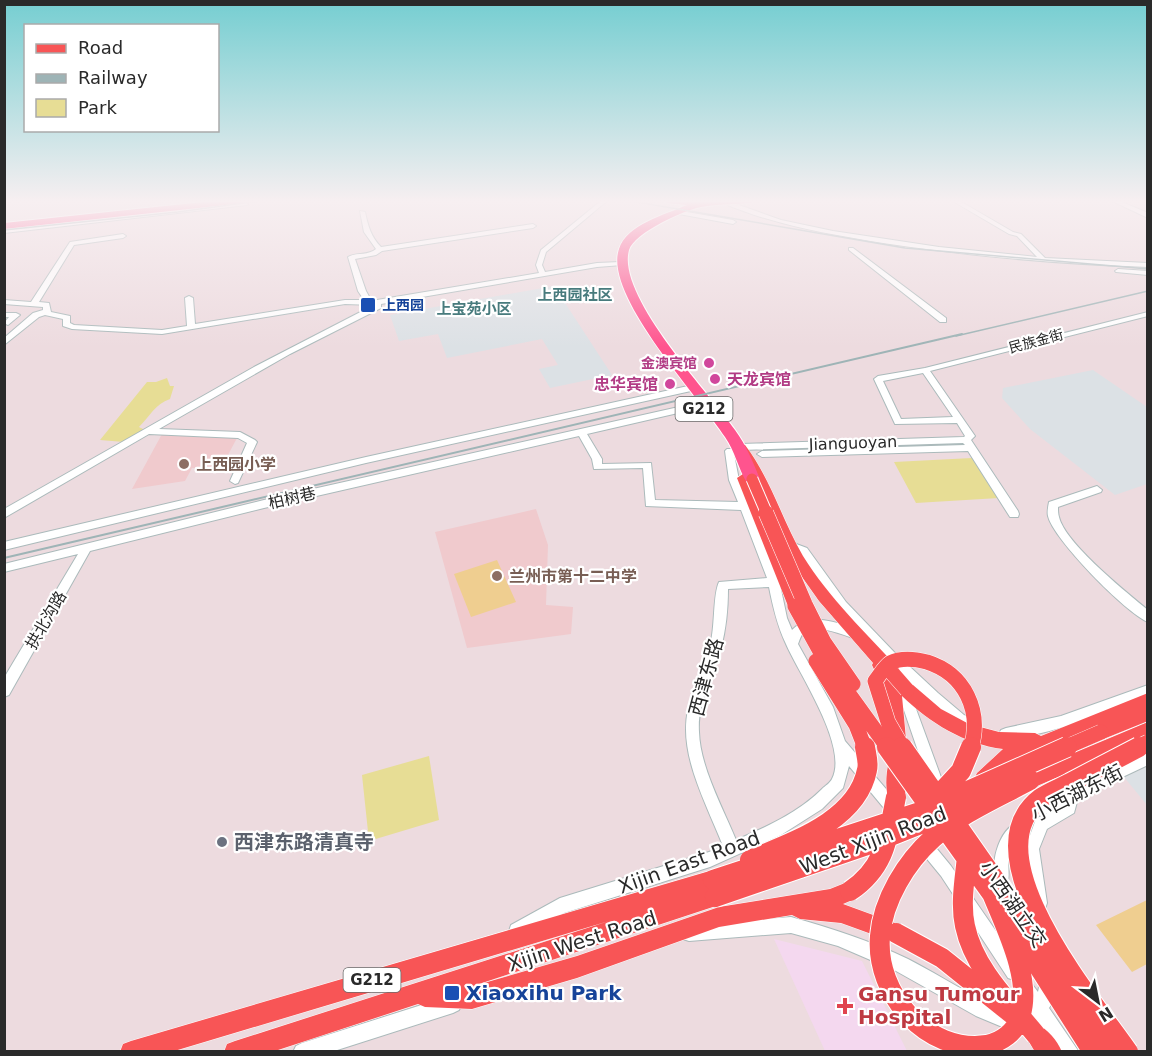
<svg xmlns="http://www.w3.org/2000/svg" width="1152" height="1056" font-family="'DejaVu Sans','Noto Sans SC',sans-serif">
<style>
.industrial{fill:#dce1e5}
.education{fill:#f0cacd}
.medical{fill:#f4d8ef}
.green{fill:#e7dd95}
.pitch{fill:#efce90}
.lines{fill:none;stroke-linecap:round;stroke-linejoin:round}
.minor-casing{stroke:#abbabb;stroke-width:2}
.major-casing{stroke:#fff;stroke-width:1}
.highway-casing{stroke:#fff;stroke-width:2}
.minor{fill:#fff;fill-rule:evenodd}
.major{fill:#f85556;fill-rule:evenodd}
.highway{fill:#ff548e;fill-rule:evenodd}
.rail-far1{stroke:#9eb4b6;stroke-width:1.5}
.rail{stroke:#9eb4b6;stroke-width:2}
.major-bridge-far2-casing{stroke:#fff;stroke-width:13;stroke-linecap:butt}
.major-bridge-far1-casing{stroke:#fff;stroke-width:16;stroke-linecap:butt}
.major-bridge-casing{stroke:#fff;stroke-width:22;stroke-linecap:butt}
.major-bridge-far2{stroke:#f85556;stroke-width:11}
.major-bridge-far1{stroke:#f85556;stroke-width:15}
.major-bridge{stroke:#f85556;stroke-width:20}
.transit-dot{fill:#1a4fb4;stroke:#fff;stroke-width:2}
.hotel-dot{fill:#d1479c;stroke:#fff;stroke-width:2}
.education-dot{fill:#8d6e63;stroke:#fff;stroke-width:2}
.worship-dot{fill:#6b7280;stroke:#fff;stroke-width:2}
.health-dot{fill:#e0444e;stroke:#fff;stroke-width:2}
.labels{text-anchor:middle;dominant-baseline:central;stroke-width:4.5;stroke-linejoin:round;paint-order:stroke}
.far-transit-label{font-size:14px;font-weight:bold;fill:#164399;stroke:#fff;text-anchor:start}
.far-street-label{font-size:14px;fill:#2a2a2a;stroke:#fff}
.far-hotel-label{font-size:14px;font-weight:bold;fill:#b23c85;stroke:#fff;text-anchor:end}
.far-neighbourhood-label{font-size:15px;font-weight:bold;fill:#487b7d;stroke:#fff}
.shield{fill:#fff;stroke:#6a6a6a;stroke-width:1.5}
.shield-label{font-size:15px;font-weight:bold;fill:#2a2a2a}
.hotel-label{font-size:16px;font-weight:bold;fill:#b23c85;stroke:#fff;text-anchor:start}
.street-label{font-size:16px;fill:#2a2a2a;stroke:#fff}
.education-label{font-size:16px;font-weight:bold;fill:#785e54;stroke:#fff;text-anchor:start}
.near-street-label{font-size:20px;fill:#2a2a2a;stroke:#fff}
.near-worship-label{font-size:20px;font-weight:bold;fill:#5b616d;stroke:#fff;text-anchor:start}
.near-transit-label{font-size:20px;font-weight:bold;fill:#164399;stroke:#fff;text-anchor:start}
.near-health-label{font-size:20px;font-weight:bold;fill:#be3a42;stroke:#fff;text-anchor:start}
</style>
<rect width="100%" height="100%" fill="#eddbdf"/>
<!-- industrial -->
<path class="industrial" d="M554,286L612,375L550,388L539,369L558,365L542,339L447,358L438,334L399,341L390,315Z
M1093,370L1147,407V484L1115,495L1030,429L1002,398L1003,388Z
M1147,767V805L1124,777Z"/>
<!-- education -->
<path class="education" d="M162,434L237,438L221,468H192L185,481L132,489Z
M536,509L548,545L546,605L573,607L571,634L467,648L435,532Z"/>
<!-- medical -->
<path class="medical" d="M774,939L862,961L907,1051H825Z"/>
<!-- green -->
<path class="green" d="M167,378L170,386H174L170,399C155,404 150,416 139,427L145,430L124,442L100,440L147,382H156Z
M972,458L999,498L916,503L894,462Z
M429,756L439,820L369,841L362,775Z"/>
<!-- pitch -->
<path class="pitch" d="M497,560L516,602L471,617L454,574Z
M1147,900V964L1132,972L1096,925Z"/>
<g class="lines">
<!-- minor casing -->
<g class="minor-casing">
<path id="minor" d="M602,200H608L546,252L542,265L545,272L597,263L620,262L622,263V265L597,267L381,304V308L290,354L159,429L240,432L255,440L257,442L238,483L235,484L230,481L247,443L238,438L149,434L4,518V509L34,492L254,367L374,305L345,304L162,334L72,329L63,326V319L45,315L39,317L4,345V338L33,313L43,310V307L4,304V300L31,302L70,242L123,234L126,236L123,238L74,245L39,302L49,303L51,312L70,316V323L74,325L162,330L187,326L185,298L189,296L193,298L195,324L345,300H364L358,291L348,257C356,252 368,256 376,249L364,232L360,211L365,212C368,226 371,237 381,247L533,224L536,226L533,228L382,251L376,255L355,259L366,291L371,300H377L539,273L536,265L541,250Z
M725,200L781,220L833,231L939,247L1037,257L1017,236L1009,234L951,200H958L1013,232L1021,234L1045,258L1148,263V267C1059,264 970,256 883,243C828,234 774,225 723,203L722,202Z
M1110,200H1117L1148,213V218Z
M245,202L248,204L247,205L4,233V229Z
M681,211L733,220L736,222L733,224L679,214V212Z
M849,248H853L946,318V322H940L849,250Z
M1118,269L1148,271V275L1116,272L1115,271Z
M1148,312V316L930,371L975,436L971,440L1018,511L1019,514L1018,517H1010L968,451L762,457L757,454L762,451L965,445L963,443L741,450L736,447L741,444L964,437L965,436L957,423L895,424L874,379L878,376L925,368ZM923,373L953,417L901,419L883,381Z
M4,313H16L20,315L8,325L4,323L9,317H4Z
M688,386L691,387V391L366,463L4,550V542L366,457Z
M701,402L705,405L704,407L587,434L602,459V464L651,463L655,500L738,502L729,480L725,451L727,449H733L739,480L778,575L787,618L792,630C810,611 836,623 858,629L838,608L799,554L787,549L786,546L787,543L791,542L807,548L846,602L894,652L938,693L964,715L974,720L976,724L974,728L969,730C936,718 887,661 862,634L860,638L856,639C844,635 817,624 806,631C801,634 800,639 798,644L833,707L845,741L898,803L900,808L898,813L893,815L888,813L849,766L843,788L822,809L781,835L710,867L564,913L523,937L517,939L511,937L509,931L511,925L560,898L709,852L723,846C707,805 678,754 688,710C693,686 705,664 711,641C715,624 713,595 719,582L767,578L741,510L646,506L643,468L594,469L592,459L579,436L264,508L90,551L9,695L4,697V678L78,554L4,572V564L264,500ZM769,587C773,607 777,625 786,644C799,674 849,747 832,779C830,783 825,786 822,789C798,813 766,827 736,840C723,808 700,767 699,732C697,703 713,675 721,648C726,629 728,609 728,589Z
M1097,486L1102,490L1101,492L1058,507C1058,510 1058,514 1059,517C1065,543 1126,592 1148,610V622C1126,613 1053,539 1048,516C1047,512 1048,507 1049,502Z
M902,681L906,683L908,687L942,780L940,785L935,787L930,785L928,780L896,687L898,683Z
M1148,685V697C1101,715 1055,733 1006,740L1001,738L999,734L1001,730L1006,728L1061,716Z
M1148,752V765L1078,798L1074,813L1047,829L1039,849L1047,903L1045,909L1039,911L1033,909L1031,903L1025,849L1036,819L1047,813L1043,814L1038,812L1036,807L1038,802Z
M1018,822L1023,824L1025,829C1021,838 1014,845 1010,855C1006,865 1011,875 1007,884L1002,887L997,884C989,866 998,830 1018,822Z
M923,836L928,838L951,866L1020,966L1022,972L1020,978L1014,980L1008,978L941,876L918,848L916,843L918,838Z
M791,917C831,928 871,941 908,959C943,977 975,999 1011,1013L1012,1011L1026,1005L1018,990L1020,984L1026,982L1032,984L1038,992L1041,977L1047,975L1053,977C1057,987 1055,1000 1049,1008L1079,1052H1059L1036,1019L1019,1025L1018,1028L1012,1031L976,1016L896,971L838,946L791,933L689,941L683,939L681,933L683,927L689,925Z
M453,995L459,998L462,1004L459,1010L453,1013L331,1052H293L296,1046L302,1043Z"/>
</g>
<!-- major casing -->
<g class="major-casing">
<path id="major" d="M741,444L745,445C771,479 782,520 803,556C829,598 866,633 899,669L901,674L895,680L899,689L901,685L907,683L913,685L941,709L969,724L999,732L1035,733L1041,736L1148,693V721L1101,740L1095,738L1093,731L1016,761L989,785L983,788L977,785L974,779L977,773L1003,749C964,744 930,723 902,696L906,739L903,745L897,747L891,745L888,739L886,695L872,665L873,663L819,601L795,567L777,533L750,470L735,448Z
M743,474L749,478L802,606L800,610L795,612L790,610L788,606L737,478Z
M1148,722V739L1030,789L1024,786L1021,780L1024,774Z
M897,752L903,755C908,767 908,791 902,803L896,806L890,803C884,791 886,767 891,755Z
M713,870L720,873L723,880L718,888L722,890L725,897L722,904L470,987L577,956L719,907L830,889L850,881L857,884L860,891L857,898L843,904L895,923L898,930L895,937L888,940L841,923L800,919L792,915L719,927L577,978L472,1009L425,1007L418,1004L272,1052H224L227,1044L235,1041L609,921L171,1052H120L123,1044L131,1041Z
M1036,1024C1048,1029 1057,1040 1062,1052H1035L1025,1035L1028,1027Z"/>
</g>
<!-- highway casing -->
<g class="highway-casing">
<path id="highway" d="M222,200H249L244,203L4,229V223Z
M663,200H756L751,203C735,204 717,204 701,207C684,210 634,233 629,250C616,296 709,393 735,430C746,445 753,462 760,479L757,483H747C738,468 735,451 725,437C700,398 603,295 619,249C627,224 665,215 687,205L667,203Z"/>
</g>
<!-- minor -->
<use href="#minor" class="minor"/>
<!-- major -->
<use href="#major" class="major"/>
<!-- highway -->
<use href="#highway" class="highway"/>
<!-- rail-far1 -->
<path class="rail-far1" d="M625,200L905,248L1148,269
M4,230L178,212L266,200
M956,336L1148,291"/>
<!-- rail -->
<path class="rail" d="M4,558L962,334"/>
<!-- major-bridge-far2 casing -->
<g class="major-bridge-far2-casing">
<path id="major-bridge-far2" d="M752,479L767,514"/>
</g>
<!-- major-bridge-far1 casing -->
<g class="major-bridge-far1-casing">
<path id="major-bridge-far1" d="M766,513L805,604L824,642L853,684
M795,606L826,662L888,748
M816,661L856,725L865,748
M893,674L907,690
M903,748L888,722L875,681C880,675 884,667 890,663C902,657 915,659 927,662C965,674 982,711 971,748
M1064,748L1101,732
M1136,748L1148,742"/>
</g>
<!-- major-bridge casing -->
<g class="major-bridge-casing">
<path id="major-bridge" d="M887,747L995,898
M902,747L937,797
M937,797L1115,1052
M937,797L961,771L971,747
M923,811L937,797
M967,856C965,879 960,903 965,926C974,969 1009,1002 1036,1035
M750,860C792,842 857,821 867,770C869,763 866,754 865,747
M713,880L923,811L1067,747
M850,891C886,867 888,836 896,797
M991,891C1005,926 1033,980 1020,1017C1016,1032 1001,1042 987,1045C927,1054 875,994 880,936C883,900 906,862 933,838C961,813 997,798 1030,780
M715,897L873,843L978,801
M1007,917L1093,1052
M896,933L942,958L1012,1014
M1128,1052C1093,1001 967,854 1041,798C1050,792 1061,788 1070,783C1093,771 1116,759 1139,747"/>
</g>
<!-- major-bridge-far2 -->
<use href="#major-bridge-far2" class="major-bridge-far2"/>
<!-- major-bridge-far1 -->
<use href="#major-bridge-far1" class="major-bridge-far1"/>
<!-- major-bridge -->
<use href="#major-bridge" class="major-bridge"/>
</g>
<!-- sky -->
<linearGradient id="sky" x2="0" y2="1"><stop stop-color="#75ced1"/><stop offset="0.58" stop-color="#f7eff1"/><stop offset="1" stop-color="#f7eff1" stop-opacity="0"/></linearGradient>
<rect width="1152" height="347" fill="url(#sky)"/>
<!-- markers -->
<g class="transit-dot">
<rect x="360" y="297" width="16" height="16" rx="3"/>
<rect x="444" y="985" width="16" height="16" rx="3"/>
</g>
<g class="hotel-dot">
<circle cx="709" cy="363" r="6"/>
<circle cx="715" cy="379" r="6"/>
<circle cx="670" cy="384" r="6"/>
</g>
<g class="education-dot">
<circle cx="184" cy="464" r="6"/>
<circle cx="497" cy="576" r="6"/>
</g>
<circle class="worship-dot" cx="222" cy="842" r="6"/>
<path class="health-dot" d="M842 997h6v6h6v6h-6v6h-6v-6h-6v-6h6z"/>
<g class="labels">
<!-- far-transit labels -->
<g class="far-transit-label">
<text x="382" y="305">上西园</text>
</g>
<!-- far-street labels -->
<g class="far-street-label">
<text transform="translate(1036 341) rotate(-15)">民族金街</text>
</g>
<!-- far-hotel labels -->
<g class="far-hotel-label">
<text x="697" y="363">金澳宾馆</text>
</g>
<!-- far-neighbourhood labels -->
<g class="far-neighbourhood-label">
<text x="575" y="295">上西园社区</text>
<text x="474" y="309">上宝苑小区</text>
</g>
<!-- shield labels -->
<g class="shield">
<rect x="675.5" y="397" width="57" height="24" rx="4.5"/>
<rect x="343.5" y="968" width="57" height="24" rx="4.5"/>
</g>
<g class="shield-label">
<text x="704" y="409">G212</text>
<text x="372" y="980">G212</text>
</g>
<!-- hotel labels -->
<g class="hotel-label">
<text x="727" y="379">天龙宾馆</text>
<text x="658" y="384" text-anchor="end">忠华宾馆</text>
</g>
<!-- street labels -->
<g class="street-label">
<text transform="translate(853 443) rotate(-2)">Jianguoyan</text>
<text transform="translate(292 498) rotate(-13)">柏树巷</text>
<text transform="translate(46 620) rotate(-60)">拱北沟路</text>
</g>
<!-- education labels -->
<g class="education-label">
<text x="196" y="464">上西园小学</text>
<text x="509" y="576">兰州市第十二中学</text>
</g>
<!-- near-street labels -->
<g class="near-street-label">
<text transform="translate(706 677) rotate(-75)">西津东路</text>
<text transform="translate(1077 793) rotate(-27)">小西湖东街</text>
<text transform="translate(873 840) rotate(-21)">West Xijin Road</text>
<text transform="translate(689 862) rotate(-20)">Xijin East Road</text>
<text transform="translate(1013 904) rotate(55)">小西湖立交</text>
<text transform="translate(582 941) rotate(-18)">Xijin West Road</text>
</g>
<!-- near-worship labels -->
<g class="near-worship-label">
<text x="234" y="842">西津东路清真寺</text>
</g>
<!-- near-transit labels -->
<g class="near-transit-label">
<text x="466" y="993">Xiaoxihu Park</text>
</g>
<!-- near-health labels -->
<g class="near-health-label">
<text x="858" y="994">Gansu Tumour<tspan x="858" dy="23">Hospital</tspan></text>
</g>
</g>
<!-- border -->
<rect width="1152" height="1056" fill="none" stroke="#2a2a2a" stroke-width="12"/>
<!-- legend -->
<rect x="24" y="24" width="195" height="108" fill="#ffffff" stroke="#aaaaaa" stroke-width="1.5"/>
<rect x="36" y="44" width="30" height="9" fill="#f85556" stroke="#aaaaaa" stroke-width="1.5"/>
<text x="78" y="54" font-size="18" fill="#2a2a2a">Road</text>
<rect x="36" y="74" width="30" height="9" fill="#9eb4b6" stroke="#aaaaaa" stroke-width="1.5"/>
<text x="78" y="84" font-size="18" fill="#2a2a2a">Railway</text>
<rect x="36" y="99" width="30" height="18" fill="#e7dd95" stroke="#aaaaaa" stroke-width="1.5"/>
<text x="78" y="114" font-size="18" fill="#2a2a2a">Park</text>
<!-- north arrow -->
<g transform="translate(1098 1002) rotate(148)" stroke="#ffffff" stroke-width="4.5" paint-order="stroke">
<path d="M0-4.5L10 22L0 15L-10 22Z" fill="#2a2a2a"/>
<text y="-9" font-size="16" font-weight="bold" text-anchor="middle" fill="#2a2a2a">N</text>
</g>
</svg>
